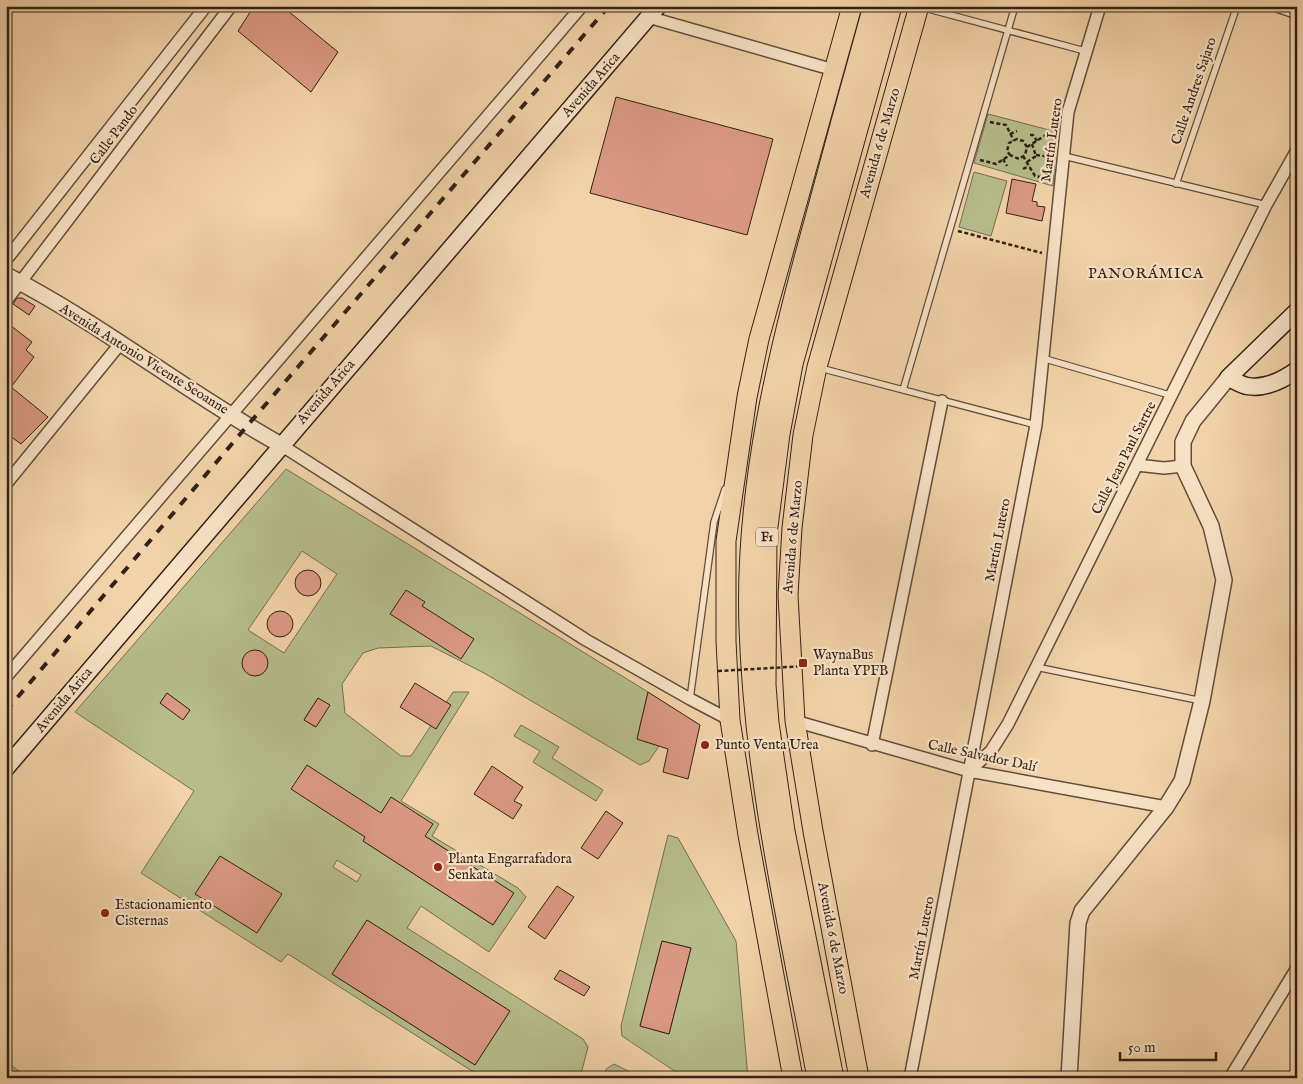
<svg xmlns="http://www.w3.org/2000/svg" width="1303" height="1084" font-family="'IM FELL English',serif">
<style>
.green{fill:#b6bd8b;stroke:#746f51;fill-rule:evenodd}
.building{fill:#db9983;stroke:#322117}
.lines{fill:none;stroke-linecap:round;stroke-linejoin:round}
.service-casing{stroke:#624d3b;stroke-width:8}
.minor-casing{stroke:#624d3b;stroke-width:14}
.tertiary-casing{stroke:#624d3b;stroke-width:18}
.secondary-casing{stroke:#322117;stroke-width:19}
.primary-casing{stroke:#322117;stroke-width:21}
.trunk-casing{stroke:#322117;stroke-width:21}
.path{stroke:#322117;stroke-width:2.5;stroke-dasharray:4 2.5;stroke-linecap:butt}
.service{stroke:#f7e2c6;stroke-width:5.5}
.minor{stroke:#f7e2c6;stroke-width:11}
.tertiary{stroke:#f7e2c6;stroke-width:15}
.secondary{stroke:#f7e2c6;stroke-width:16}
.primary{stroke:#f2d2a8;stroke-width:19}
.trunk{stroke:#f2d2a8;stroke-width:19}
.rail{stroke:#322117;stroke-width:4;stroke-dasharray:9 9;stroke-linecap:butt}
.path-bridge{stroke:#322117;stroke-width:2.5;stroke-dasharray:4 2.5;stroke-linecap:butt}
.poi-dot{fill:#8f2418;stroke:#f7e2c6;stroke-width:2}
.labels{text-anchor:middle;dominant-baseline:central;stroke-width:4.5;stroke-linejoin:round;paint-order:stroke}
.shield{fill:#f7e2c6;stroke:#6d5b4c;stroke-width:1}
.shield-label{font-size:12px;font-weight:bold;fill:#322117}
.street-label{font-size:14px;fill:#322117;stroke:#f7e2c6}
.poi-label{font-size:14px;fill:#322117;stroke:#f7e2c6;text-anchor:start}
.neighbourhood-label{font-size:15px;letter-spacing:1px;fill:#322117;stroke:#f7e2c6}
</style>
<rect width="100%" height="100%" fill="#f2d2a8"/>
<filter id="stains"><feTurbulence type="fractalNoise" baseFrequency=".004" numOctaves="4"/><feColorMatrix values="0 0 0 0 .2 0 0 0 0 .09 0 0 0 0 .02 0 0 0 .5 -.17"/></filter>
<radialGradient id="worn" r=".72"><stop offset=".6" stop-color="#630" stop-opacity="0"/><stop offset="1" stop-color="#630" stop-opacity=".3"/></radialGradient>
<!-- green -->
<path class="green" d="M988,114L1057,132L1053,186L974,163Z
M974,172L1007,181L991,236L959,227Z
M286,469L648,692L637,739L659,746L649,761L640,765L484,673L431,646L378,648L363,653L342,684L345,713L401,756H411L453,692H469L401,801L439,824L432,836L518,888L526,897L489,952L421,906L407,928L583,1039L588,1047L580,1078H483L288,954L281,962L141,873L194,791L75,712ZM302,551L337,574L284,653L248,630ZM167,693L190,710L183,719L160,703ZM318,698L329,705L315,727L304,719ZM391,798L425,836L513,893L493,925L363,841ZM337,860L361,875L357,882L333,867ZM367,920L510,1011L475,1065L332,974Z
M521,725L559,747L552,758L603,790L596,801L533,762L540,751L514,736Z
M668,835L678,838L736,941L748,1078H685L622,1036L621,1026ZM662,941L691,948L669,1034L640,1026Z
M6,1062L29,1078H11L6,1075Z
M614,1064L630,1072L629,1078H604L606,1069Z"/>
<!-- building -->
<path class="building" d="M254,6H282L338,52L311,92L238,31Z
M616,97L773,139L747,235L590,193Z
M1012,179L1036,184L1032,201L1037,202V206L1045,207L1042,221L1006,213Z
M17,298H22L35,306L29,315L13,304Z
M6,322L32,342L26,350L34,357L11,387L48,417L21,444L6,433Z
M295 583a13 13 0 1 1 26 0a13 13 0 1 1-26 0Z
M406,590L425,602L422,606L474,639L461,659L390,614Z
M267 624a13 13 0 1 1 26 0a13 13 0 1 1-26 0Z
M242 663a13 13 0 1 1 26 0a13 13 0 1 1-26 0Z
M415,683L451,705L436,729L400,707Z
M648,692L700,725L688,779L663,772L668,749L637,739Z
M167,693L190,710L183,720L160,703Z
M318,698L330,705L316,727L304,720Z
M307,765L381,813L391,797L433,824L425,836L514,893L493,925L363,841L365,837L291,789Z
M492,766L523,787L514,801L522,805L513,819L474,794Z
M606,811L623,823L598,859L581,848Z
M220,856L282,894L257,933L195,894Z
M557,886L574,897L545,939L528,927Z
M367,920L510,1011L475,1065L332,974Z
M662,941L691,948L669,1034L640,1026Z
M560,970L590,987L584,996L554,979Z"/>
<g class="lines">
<!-- service casing -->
<g class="service-casing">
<path id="service" d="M1268,6L1297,16
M921,7L1085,51
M1064,156L1266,205
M1176,184L1237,6
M1042,358L1173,396
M820,368L1036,425
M903,390L1015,6
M1036,667L1202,701
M690,699L714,522L725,489"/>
</g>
<!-- minor casing -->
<g class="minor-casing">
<path id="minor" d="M648,17L834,70
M6,260L206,6
M6,301L231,6
M281,445L586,640L690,699L730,720
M1137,465L1164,468L1183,466
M6,484L120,344
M6,677L582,6
M795,721L969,771L1166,807
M872,745L942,401
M969,771L991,751L1008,724L1266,205L1297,150
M910,1078L1036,425L1068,112L1100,6
M1230,1078L1297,968"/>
</g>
<!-- tertiary casing -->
<g class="tertiary-casing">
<path id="tertiary" d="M6,275C102,324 187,393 281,445
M1069,1078L1078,923L1082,911L1166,807L1182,781L1202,701L1224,580L1211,526L1183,466V442L1193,421L1228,378"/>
</g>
<!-- secondary casing -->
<g class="secondary-casing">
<path id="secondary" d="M1297,311L1228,378C1234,380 1241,385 1247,386C1264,389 1283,380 1297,370
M6,768L658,6"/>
</g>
<!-- primary casing -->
<g class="primary-casing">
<path id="primary" d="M793,1078L748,835L730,720L726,641V541L747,397L759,339L852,6
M859,1078L813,831L795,721L788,595L792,528L803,435L817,367L919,6"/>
</g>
<!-- trunk casing -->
<g class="trunk-casing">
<path id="trunk" d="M817,1078C789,929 754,780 749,628C744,489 778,351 815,218C834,147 853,77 873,6
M834,1078L785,831L769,723L766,685L767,534L780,434L793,364L892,6"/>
</g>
<!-- path -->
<path class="path" d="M990,122L1006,125L1014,141
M1010,134L1017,131
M1030,135H1033L1037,141
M1027,147L1046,135L1055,136
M1036,155L1045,156
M1023,156L1035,176L1050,179
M1003,159L1007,166
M980,160L996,164L1010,155L1007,151L1009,143L1017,139L1023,141L1027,147L1025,155L1019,159L1010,155
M1027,162L1036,156L1032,144
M1023,169L1029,166
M958,231L1042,253"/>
<!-- service -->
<use href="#service" class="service"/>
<!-- minor -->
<use href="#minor" class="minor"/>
<!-- tertiary -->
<use href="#tertiary" class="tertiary"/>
<!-- secondary -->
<use href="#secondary" class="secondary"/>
<!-- primary -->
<use href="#primary" class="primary"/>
<!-- trunk -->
<use href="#trunk" class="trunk"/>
<!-- rail -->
<path class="rail" d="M6,711L247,426L609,6"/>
<!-- path-bridge -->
<path class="path-bridge" d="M718,671L806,666"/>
</g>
<!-- markers -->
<g class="poi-dot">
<rect x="798" y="658" width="10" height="10" rx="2.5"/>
<circle cx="705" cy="745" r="5"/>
<circle cx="438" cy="867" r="5"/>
<circle cx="105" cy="913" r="5"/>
</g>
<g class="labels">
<!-- shield labels -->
<rect class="shield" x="756" y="527.5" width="22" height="19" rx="4"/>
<g class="shield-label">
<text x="767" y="537">F1</text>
</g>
<!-- street labels -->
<g class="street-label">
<text transform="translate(591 85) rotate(-49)">Avenida Arica</text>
<text transform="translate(1194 91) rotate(-71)">Calle Andres Sajaro</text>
<text transform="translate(114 135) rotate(-53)">Calle Pando</text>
<text transform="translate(1052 140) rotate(-82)">Martín Lutero</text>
<text transform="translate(880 143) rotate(-74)">Avenida 6 de Marzo</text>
<text transform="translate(144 359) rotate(32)">Avenida Antonio Vicente Seoanne</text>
<text transform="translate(326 392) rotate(-49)">Avenida Arica</text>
<text transform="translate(1124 458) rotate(-63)">Calle Jean Paul Sartre</text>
<text transform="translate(793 537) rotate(-85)">Avenida 6 de Marzo</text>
<text transform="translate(998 540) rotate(-79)">Martín Lutero</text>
<text transform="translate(64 700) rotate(-50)">Avenida Arica</text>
<text transform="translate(982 756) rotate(12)">Calle Salvador Dalí</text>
<text transform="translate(833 938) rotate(79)">Avenida 6 de Marzo</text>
<text transform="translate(922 938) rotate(-79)">Martín Lutero</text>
</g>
<!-- poi labels -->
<g class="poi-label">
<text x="813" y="655">WaynaBus<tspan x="813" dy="16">Planta YPFB</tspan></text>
<text x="715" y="745">Punto Venta Urea</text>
<text x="448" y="859">Planta Engarrafadora<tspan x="448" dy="16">Senkata</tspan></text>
<text x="115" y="905">Estacionamiento<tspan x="115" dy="16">Cisternas</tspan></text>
</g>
<!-- neighbourhood labels -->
<g class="neighbourhood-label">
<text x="1146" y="273">PANORÁMICA</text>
</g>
</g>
<!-- margin -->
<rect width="1303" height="1084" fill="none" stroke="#f2d2a8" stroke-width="25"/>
<rect x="8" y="8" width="1288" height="1069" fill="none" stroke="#322117" stroke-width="2.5"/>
<rect x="12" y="12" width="1278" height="1059" fill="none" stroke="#322117"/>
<!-- scale -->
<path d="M1120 1052v8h96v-8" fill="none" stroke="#322117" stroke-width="2.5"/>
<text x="1128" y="1052" font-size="15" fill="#322117" stroke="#f7e2c6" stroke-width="4" paint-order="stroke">50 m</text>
<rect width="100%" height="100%" filter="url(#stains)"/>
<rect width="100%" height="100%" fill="url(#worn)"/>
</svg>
